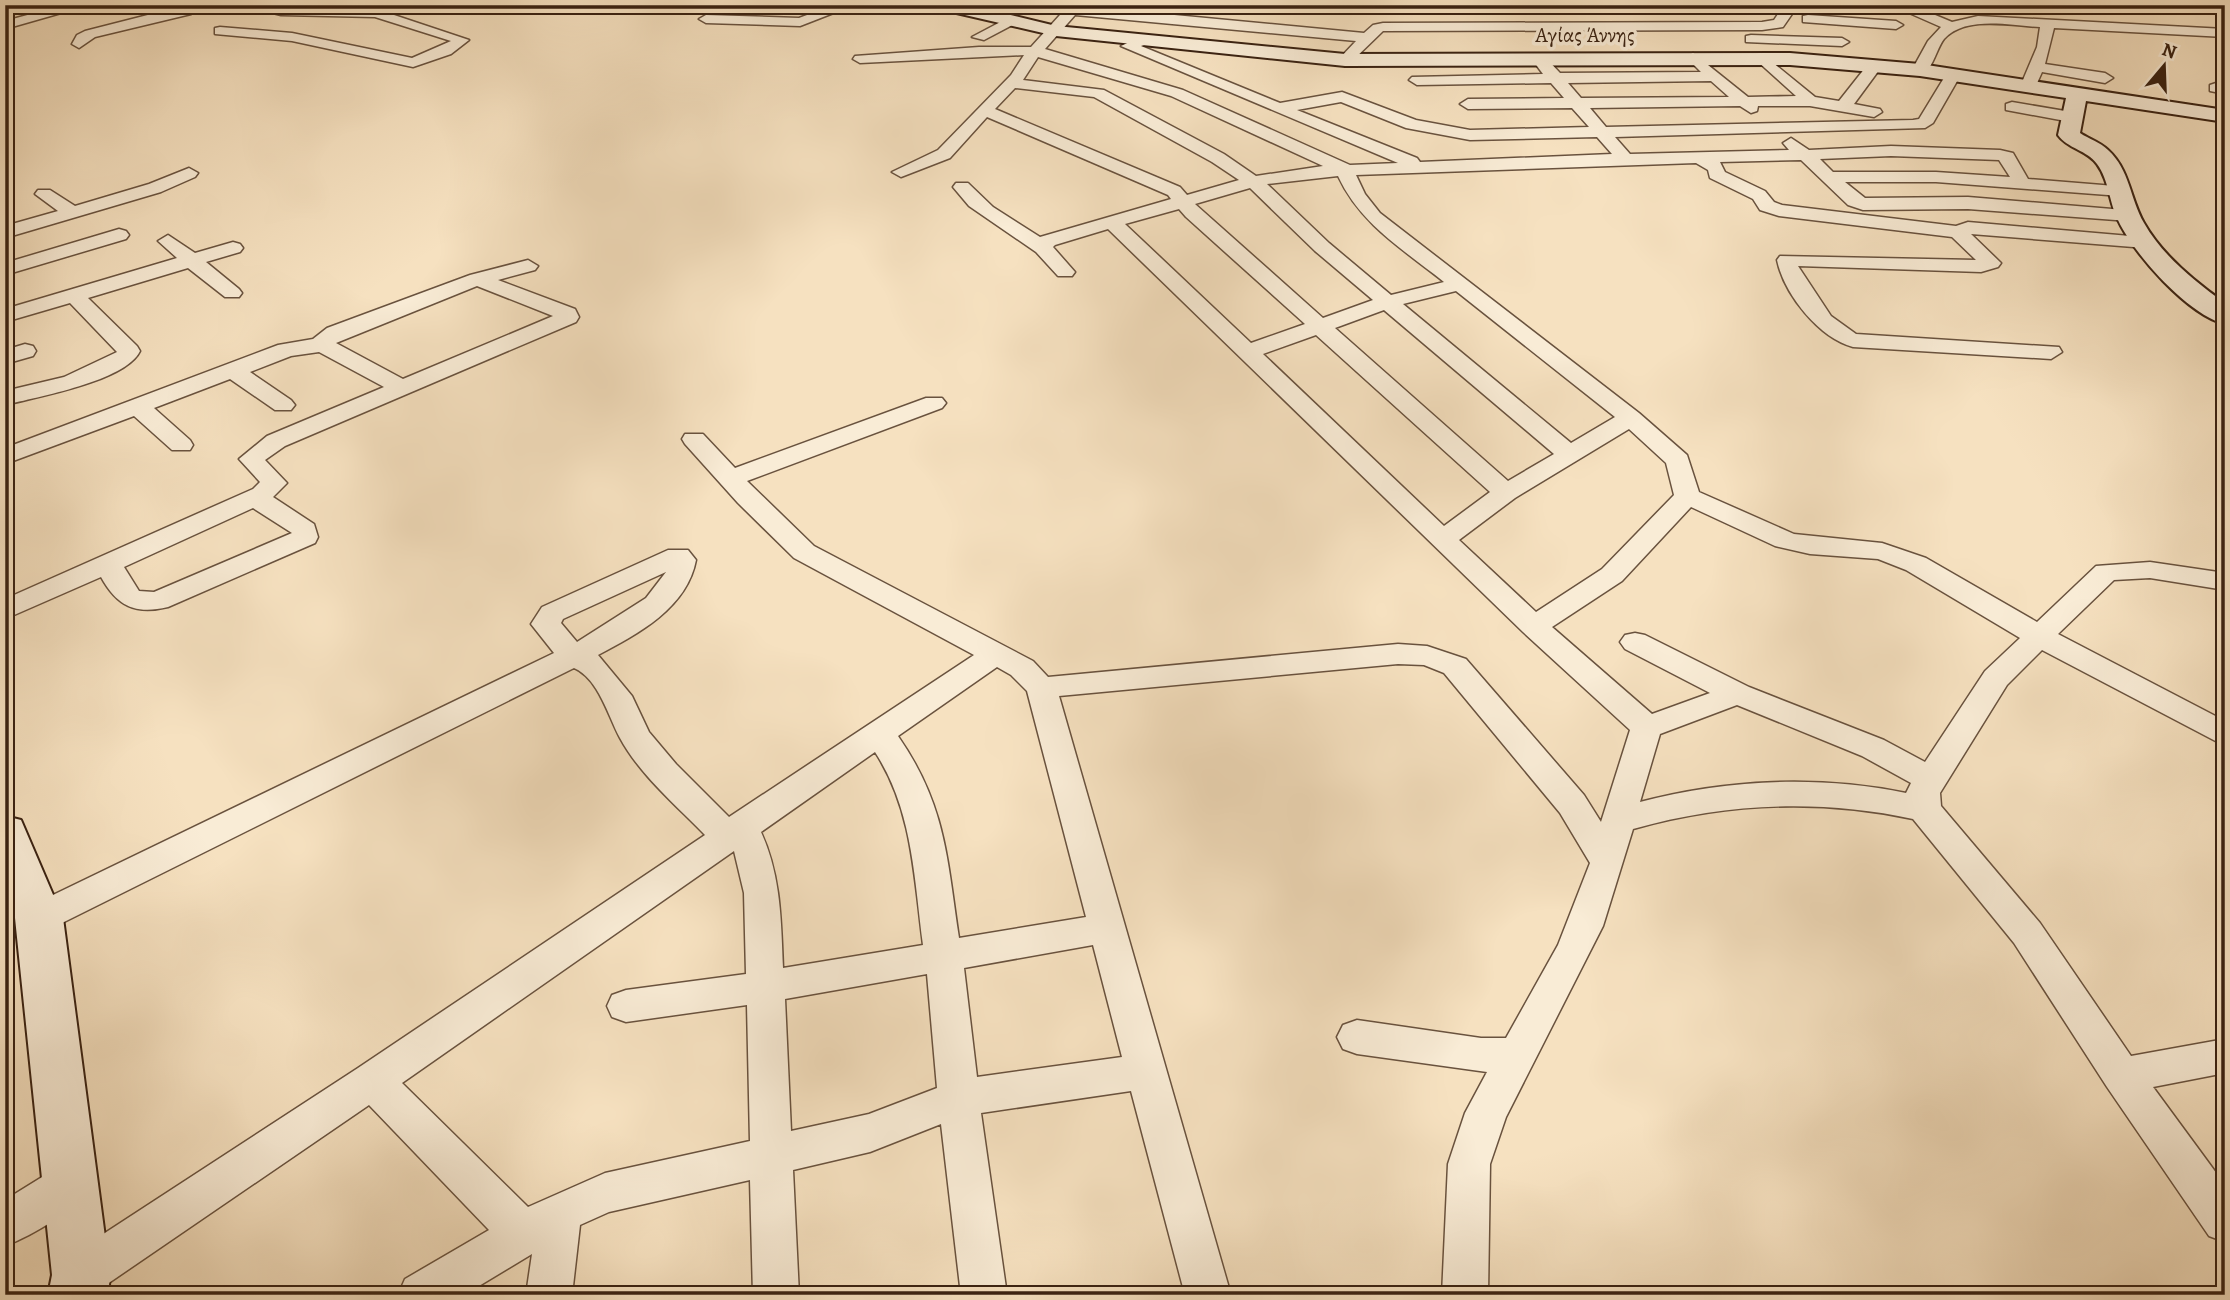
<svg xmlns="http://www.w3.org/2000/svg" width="2230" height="1300" font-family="Alegreya,serif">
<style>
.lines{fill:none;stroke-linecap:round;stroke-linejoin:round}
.street-casing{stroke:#69523e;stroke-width:3}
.secondary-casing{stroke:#3a2212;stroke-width:4}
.street{fill:#f9ecd6;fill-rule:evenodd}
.secondary{fill:#f9ecd6;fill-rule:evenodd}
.labels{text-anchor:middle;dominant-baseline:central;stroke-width:7;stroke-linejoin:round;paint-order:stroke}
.far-street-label{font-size:21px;fill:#3a2212;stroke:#f9ecd6}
</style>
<rect width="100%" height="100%" fill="#f6e1c0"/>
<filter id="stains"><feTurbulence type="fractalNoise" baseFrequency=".00286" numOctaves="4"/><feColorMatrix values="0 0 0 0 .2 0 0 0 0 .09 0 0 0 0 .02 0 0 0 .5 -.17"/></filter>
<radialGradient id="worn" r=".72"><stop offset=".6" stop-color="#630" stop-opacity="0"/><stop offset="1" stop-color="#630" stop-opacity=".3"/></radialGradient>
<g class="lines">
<!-- street casing -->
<g class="street-casing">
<path id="street" d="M65,5H89L5,29V21Z
M187,5H205L191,14L95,37L79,48L72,44L77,35L85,31Z
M239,5L376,9L469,40L451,54L413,67L292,41L215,34V28L220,27L292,33L412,58L451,41L375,17L281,15Z
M834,5H854L800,26L706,23L699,19L706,15L799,18Z
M1069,5L1364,33L1373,25L1383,23L1762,22L1774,20L1778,14L1775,5H1789L1792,14L1783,27L1762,30L1383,31L1350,63L1345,64L1338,60L1356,41L1075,15L1045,49L1183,90L1350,165L1398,163L1121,46L1140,37H1150V43L1141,46L1280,103L1342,92L1416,120L1470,130L1589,127L1572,108L1468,109L1460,104L1468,99L1564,98L1551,83L1417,85L1409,80L1412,77L1543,74L1531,58L1538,54L1543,55L1560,73L1701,72L1686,57L1693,53L1748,97L1796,96L1756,60V54L1761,53L1815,97L1839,101L1869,63H1879L1882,66L1854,104L1880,109L1882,112L1874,117L1810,106H1758L1757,111L1751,113L1740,106L1590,108L1606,127L1913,120L1919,119L1947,73L1952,71L1960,76L1933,123L1925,128L1615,137L1630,154L1789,150L1783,143L1791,138L1809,150L1891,146L2000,150L2013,153L2028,179L2127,187L2130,191L2127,195L2121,196L1936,182H1845L1865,198L1968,197L2136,211L2138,215L2136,219L2129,221L1968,209L1863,210L1848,205L1801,160L1720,162L1725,172L1765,191L1774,202L1782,205L1956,226L1968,222L2153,238L2156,242L2153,246L2146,248L1971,234L2001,263L1998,267L1981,272L1798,266L1831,316L1856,334L2059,347L2062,352L2051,359L1853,347C1819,338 1784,294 1777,260L1780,256L1976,260L1952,237L1779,216L1760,210L1753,199L1710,178L1708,170L1696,163L1356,175L1365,194L1380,213L1639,413L1687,455L1699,492L1794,534L1882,543L1926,558L2037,622L2096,566L2150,562L2225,573V590L2150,578L2114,580L2058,634L2225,721V746L2042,650L2007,685L1940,793L1941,806L2040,923L2131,1056L2225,1039V1073L2153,1087L2225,1185V1242L2209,1236L2107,1087L2014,943L1913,819C1820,799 1725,803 1633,829L1603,926L1506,1117L1490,1164L1488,1295H1442L1448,1164L1465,1113L1487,1072L1357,1054L1343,1049L1337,1037L1343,1025L1357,1020L1481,1038H1506L1558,945L1590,863L1560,813L1444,673L1424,665L1398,664L1059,696L1231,1295H1185L1131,1091L981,1113L1007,1295H961L941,1124L870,1152L793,1170L799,1295H753L750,1180L609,1212L580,1225L572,1295H526L532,1254L464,1295H398L405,1279L489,1230L369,1105L97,1291L87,1295L65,1291L58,1275L65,1259L358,1068L705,835C676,805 640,775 620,738C608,716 599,679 574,668L52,928L39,932L26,928L21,918L26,908L554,653L531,624L542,607L668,550H688L696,560C687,608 638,634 598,655L632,696L649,732L676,764L729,817L974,655L794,558L738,503L685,444L682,439L685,434H703L735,468L926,398H942L946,403L942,408L747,481L814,546L1033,661L1048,677L1398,644L1427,646L1466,659L1584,795L1601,822L1630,730L1523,632L1108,229L1055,245L1053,247L1075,272L1072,276H1058L1036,252L969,206L953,187L956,183H968L993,207L1040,237L1171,199L1168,195L987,117L950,158L901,177L892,172L938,150L1011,75L1024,55L860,63L853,59L855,56L979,47H1031ZM1038,57L1171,96L1323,166L1256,176L1224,154L1104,90L1023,80ZM1711,81L1729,97L1581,98L1568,83ZM1015,88L1094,97L1212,162L1239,180L1187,195L1180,187L995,109ZM1341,102L1406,128L1470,140L1597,137L1612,154L1420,162L1417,158L1297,110ZM1891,156L1999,160L2010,177L1936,172H1833L1820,159ZM1338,176C1360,224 1404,250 1444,282L1391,295L1329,243L1267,184ZM1250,188L1315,251L1373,300L1323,318L1195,204ZM1179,209L1186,217L1305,324L1251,343L1125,224ZM1456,291L1615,417L1571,443L1403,304ZM1384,310L1554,454L1508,481L1335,328ZM1316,335L1490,492L1444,526L1263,354ZM1629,429L1666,463L1674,495L1602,569L1536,612L1459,540L1515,498ZM1691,507L1775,546L1810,554L1878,559L1906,570L2020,638L1985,671L1925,762L1884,740L1749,687L1645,635L1635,633L1625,635L1620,642L1625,649L1710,693L1652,714L1552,627L1622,581ZM666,572L646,598L577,642L561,623L563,619ZM997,667L1011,675L1027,691L1086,917L959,938C947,859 946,805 898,736ZM1737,705L1862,756L1911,783L1906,793C1819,775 1726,779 1640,802L1660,734ZM875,752C913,810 914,878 923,945L783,968C781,920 781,876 761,832ZM734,851L744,893L746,974L626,990L612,995L607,1006L612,1017L626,1022L747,1005L750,1141L605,1173L528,1207L402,1083ZM1093,945L1122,1057L977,1077L964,968ZM927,974L937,1088L869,1114L791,1131L785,999Z
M1526,5H1561L1527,13L1520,9Z
M1891,5H1911L1952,22L1978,16L2225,29V37L2054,28L2045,64L2105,73L2113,78L2105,83L2042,72L2034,90L2028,92L2020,87L2037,47L2040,27C2012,26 1966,15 1944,39C1936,49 1933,71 1920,75L1912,70L1928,41L1941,27Z
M1808,15L1896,21L1903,25L1896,29L1803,22V16Z
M1008,18L1020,21L984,40L972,37Z
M1751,35L1842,38L1849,42L1842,46L1746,42V36Z
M2216,83L2225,84V94L2210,91V85Z
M2012,102L2071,112L2079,117L2071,122L2006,110V104Z
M189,168L198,173L195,177L161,192L5,238V226L58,211L35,194L38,190H50L75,206L149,184Z
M119,229L126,231L129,235L126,239L5,275V263Z
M168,235L195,253L233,242L240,244L243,248L240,252L206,262L239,289L242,293L239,297H225L188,268L88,298L137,346L140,351C126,381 37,397 5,405V391L64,377L117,352L70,303L5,322V309L177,258L158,241Z
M528,260L538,266L535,270L498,280L575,309L579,317L576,322L285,446L265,460L287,483L273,497L314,524L318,537L315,543L168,607C135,615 117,606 101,577L5,619V599L253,489L260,482L239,459L267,436L384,387L319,352L291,356L250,372L291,400L295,405L291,410H275L230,379L154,408L190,440L193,445L190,450H172L134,416L5,464V448L278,345L313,339L327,328L470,275ZM477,286L553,316L403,379L336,343ZM253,508L292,533L154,592L139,591L124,567Z
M25,344L33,346L36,351L33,356L5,364V350Z
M70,1163L85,1169L92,1183C81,1208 31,1236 5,1246V1200L55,1169Z"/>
</g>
<!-- secondary casing -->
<g class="secondary-casing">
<path id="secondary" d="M936,5H969L1056,26L1345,54L1790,53L1920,64L2225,110V122L2086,101L2080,133C2089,139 2100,142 2108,150C2130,170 2130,199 2144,223C2162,255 2195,282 2225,303V324C2188,315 2133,253 2118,220C2109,202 2109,180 2097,164C2087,150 2068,149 2058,135L2066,98L1920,76L1790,65L1345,66L1056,36L939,9Z
M5,816L21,820L63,918L110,1275L108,1295H48L52,1275L15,918L5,891Z"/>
</g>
<!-- street -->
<use href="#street" class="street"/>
<!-- secondary -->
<use href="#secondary" class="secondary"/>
</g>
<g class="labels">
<!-- far-street labels -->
<g class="far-street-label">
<text x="1585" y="35">Αγίας Άννης</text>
</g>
</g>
<!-- margin -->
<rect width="2230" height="1300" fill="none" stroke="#f6e1c0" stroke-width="28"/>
<rect x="7" y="7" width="2216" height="1286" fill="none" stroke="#3a2212" stroke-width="3.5"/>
<rect x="14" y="14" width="2202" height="1272" fill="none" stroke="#3a2212" stroke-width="2"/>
<!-- north arrow -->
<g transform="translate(2164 66) rotate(19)" stroke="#f9ecd6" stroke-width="5" paint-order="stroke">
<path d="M0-5L12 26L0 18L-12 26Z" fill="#3a2212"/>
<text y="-10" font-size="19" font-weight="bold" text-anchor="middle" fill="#3a2212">N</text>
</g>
<rect width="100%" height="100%" filter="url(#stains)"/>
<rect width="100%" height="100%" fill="url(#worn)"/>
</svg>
